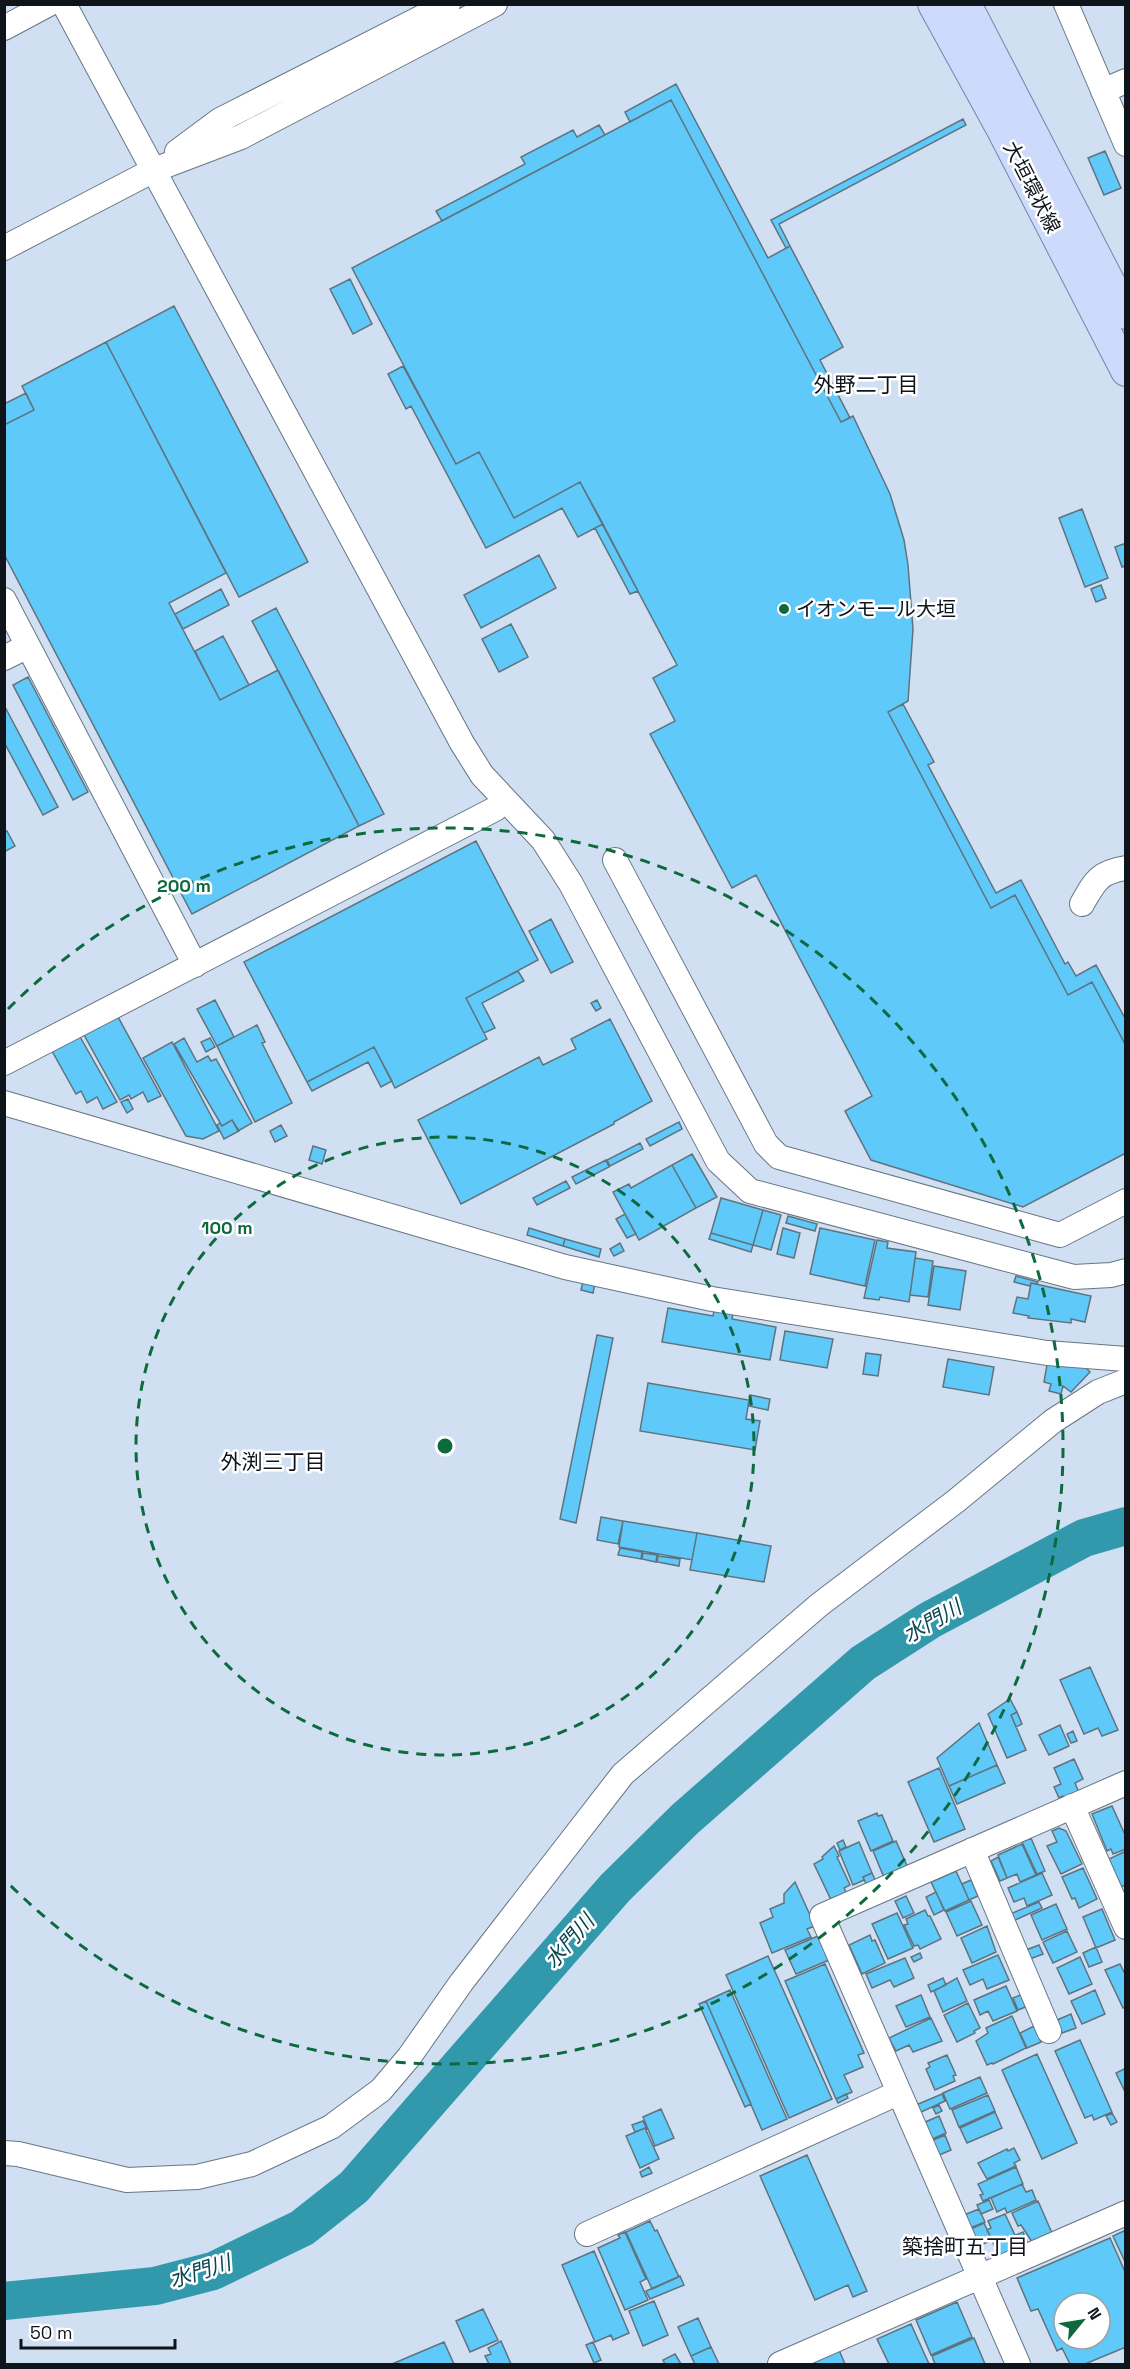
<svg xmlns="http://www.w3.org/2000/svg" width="1130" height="2369" font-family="'Space Grotesk','Noto Sans JP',sans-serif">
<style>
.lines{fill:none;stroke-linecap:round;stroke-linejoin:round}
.river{stroke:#3299ac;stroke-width:38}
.building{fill:#5fc9f9;stroke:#5f737e;stroke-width:1.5;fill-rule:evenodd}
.minor-casing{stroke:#677685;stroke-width:26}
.major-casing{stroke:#7484ac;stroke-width:32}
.minor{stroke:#fff;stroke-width:24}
.major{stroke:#cddafc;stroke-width:30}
.ring{fill:none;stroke:#0c6a3e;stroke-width:3;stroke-dasharray:10 8}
.poi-dot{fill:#0c6a3e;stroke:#fff;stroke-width:2}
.labels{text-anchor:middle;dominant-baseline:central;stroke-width:5;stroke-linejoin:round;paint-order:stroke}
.street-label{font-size:20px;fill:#0f141a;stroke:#fff}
.poi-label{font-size:20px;fill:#0f141a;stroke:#fff;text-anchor:start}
.neighbourhood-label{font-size:21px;fill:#0f141a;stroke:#fff}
.water-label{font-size:21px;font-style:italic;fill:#094650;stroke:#fff}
.centre{fill:#0c6a3e;stroke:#fff;stroke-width:3}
.ring-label{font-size:18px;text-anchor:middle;font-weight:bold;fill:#0c6a3e;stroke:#fff;stroke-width:5;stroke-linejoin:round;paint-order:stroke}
</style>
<rect width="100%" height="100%" fill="#d0e0f2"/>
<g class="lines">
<!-- river -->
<path class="river" d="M4,2301L155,2286L213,2271L302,2228L354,2187L615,1888L685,1819L863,1663L930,1620L1084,1538L1126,1526"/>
</g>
<!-- building -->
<path class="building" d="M676,84L768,258L790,246L843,347L820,360L850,418L841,422L671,100L630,122L625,112Z
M671,100L841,422L853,416L890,494L904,540L908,565L913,629L908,701L888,712L991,908L1015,895L1068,995L1092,982L1126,1046V1153L1023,1207L871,1160L845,1111L872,1096L756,875L732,888L650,734L675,721L653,678L677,665L580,482L514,518L479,452L456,464L352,268Z
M963,119L966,125L779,224L790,246L786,248L771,220Z
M599,125L605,135L442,221L436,211L525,164L521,157L573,130L577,137Z
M1105,151L1121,188L1104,195L1088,158Z
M350,279L372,324L353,334L330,289Z
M174,306L308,562L239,597L106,342Z
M106,342L226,573L169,603L220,700L278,670L359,826L192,914L4,554V425L34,410L22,386Z
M403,366L456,464L479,452L514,518L580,482L603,524L578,537L562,508L486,548L411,406L406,409L388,374Z
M26,393L34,410L4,425V404Z
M1082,509L1108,578L1085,587L1059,518Z
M603,524L638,591L630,594L595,528Z
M1126,543V566L1122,567L1115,547Z
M539,555L556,588L481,628L464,595Z
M1101,585L1106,598L1096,602L1091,589Z
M221,589L229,605L183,629L175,614Z
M276,608L384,814L359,826L252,621Z
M511,624L528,657L499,672L482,639Z
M223,636L249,685L220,700L195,651Z
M28,677L88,792L73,800L13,685Z
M903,704L934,762L928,765L996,893L1021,880L1065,964L1068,962L1076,976L1096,965L1126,1020V1046L1092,982L1068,995L1015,895L991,908L888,712Z
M4,705L58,807L43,815L4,742Z
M7,831L15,846L4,852V832Z
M476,841L538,960L466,998L487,1039L395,1088L374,1047L307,1082L244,962Z
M551,919L573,962L551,973L529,931Z
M518,971L524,981L482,1003L495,1028L484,1033L466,998Z
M215,1000L234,1037L217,1046L197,1009Z
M597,1000L601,1008L596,1011L591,1003Z
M117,1015L161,1096L148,1102L143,1092L131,1099L129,1095L120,1100L83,1033Z
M610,1019L652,1101L614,1122V1124L461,1204L418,1120L539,1057L543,1065L576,1049L571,1039Z
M257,1025L265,1042L262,1043L292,1103L255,1122L217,1046Z
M79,1035L117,1102L103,1109L97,1097L87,1103L81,1091L76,1094L52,1051Z
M184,1038L197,1062L208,1056L211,1061L216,1059L252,1123L238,1131L232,1120L222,1126L174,1044Z
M210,1038L215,1047L206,1052L201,1042Z
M172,1042L219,1131L203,1139L186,1136L143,1058Z
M374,1047L392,1081L381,1087L368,1062L312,1091L307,1082Z
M128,1099L133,1109L127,1113L121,1102Z
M232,1120L239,1131L224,1139L217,1125L220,1123L222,1126Z
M679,1122L682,1129L650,1146L646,1139Z
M281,1125L287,1136L275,1142L270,1131Z
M640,1143L643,1149L610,1166L607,1160Z
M313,1146L326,1150L322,1164L309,1160Z
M692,1154L717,1197L696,1208L672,1165Z
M606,1160L609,1167L576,1184L572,1177Z
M672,1165L696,1208L639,1240L613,1192L629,1184L631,1188Z
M566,1181L570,1188L537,1205L533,1198Z
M721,1198L763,1210L753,1245L711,1233Z
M763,1210L781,1215L771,1250L753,1245Z
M625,1214L636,1234L627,1238L616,1219Z
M788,1216L817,1224L815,1231L786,1223Z
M529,1228L565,1239L563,1246L527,1235Z
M783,1228L800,1233L794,1258L777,1254Z
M820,1228L875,1240L865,1286L810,1274Z
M711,1233L753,1245L751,1252L709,1239Z
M565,1239L601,1249L599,1257L563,1246Z
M877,1240L888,1242L887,1248L916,1252L909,1302L880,1297L879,1300L864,1298Z
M620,1243L624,1251L614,1256L610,1249Z
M915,1258L933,1261L928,1297L910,1295Z
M934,1266L966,1271L960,1310L928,1305Z
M1016,1276L1038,1282L1037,1284L1031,1283L1030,1286L1014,1282Z
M583,1281L595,1283L593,1293L581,1290Z
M1031,1283L1091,1296L1085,1322L1071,1319V1323L1028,1318L1029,1316L1013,1313L1017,1297L1028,1299Z
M668,1308L713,1316L714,1311L733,1314L732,1319L776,1327L770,1360L662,1342Z
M785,1331L833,1339L827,1368L780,1360Z
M597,1335L613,1338L576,1523L560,1519Z
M866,1353L881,1355L878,1376L863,1374Z
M948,1359L994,1367L989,1395L943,1387Z
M1048,1359L1088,1367L1086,1368L1090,1372L1071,1392L1063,1386L1061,1394L1049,1391L1051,1384L1044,1382Z
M648,1383L749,1400L746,1419L760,1421L755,1450L640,1431Z
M750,1395L770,1399L768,1410L749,1406Z
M601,1517L623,1521L618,1544L597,1540Z
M623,1521L697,1533L692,1560L619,1547Z
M697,1533L771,1546L764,1582L690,1570Z
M620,1548L642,1552L641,1559L618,1555Z
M643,1553L657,1555L656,1562L642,1559Z
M658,1556L680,1559L679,1566L657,1562Z
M1090,1667L1118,1730L1102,1736L1098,1728L1084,1734L1060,1680Z
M1010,1699L1017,1712L1011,1715L1026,1750L1007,1758L988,1714Z
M1017,1712L1022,1724L1016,1727L1011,1715Z
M979,1723L997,1765L949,1786L937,1758Z
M1060,1725L1069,1746L1049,1755L1039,1735Z
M1073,1731L1077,1741L1071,1743L1067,1734Z
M1074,1759L1083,1779L1075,1783L1080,1795L1066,1801L1063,1796L1059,1798L1054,1787L1061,1784L1054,1768Z
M997,1765L1005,1783L957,1804L949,1786Z
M939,1768L965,1829L934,1842L908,1782Z
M1112,1806L1126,1837V1849L1113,1854L1111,1849L1107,1851L1092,1814Z
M877,1813L878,1816L882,1815L893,1841L871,1851L858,1821Z
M1059,1828L1066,1831L1082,1864L1061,1874L1047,1846L1057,1842L1052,1831Z
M1031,1838L1045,1871L1037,1874L1022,1842Z
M843,1840L846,1847L840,1850L837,1843Z
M896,1841L908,1868L885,1880L873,1851Z
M859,1842L872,1873L863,1877L864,1880L853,1885L839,1851Z
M1022,1844L1036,1875L1020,1882L1017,1874L1007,1878L998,1855Z
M834,1846L839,1856L837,1857L850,1885L844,1888L847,1894L832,1902L814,1864L823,1859L822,1857Z
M1126,1851V1885L1121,1887L1109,1859Z
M998,1857L1007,1878L1000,1881L991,1861Z
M1083,1868L1097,1899L1079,1908L1075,1898L1072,1899L1062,1877Z
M956,1871L969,1900L945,1911L931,1882Z
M872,1873L877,1884L868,1888L863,1877Z
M1042,1873L1052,1895L1027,1906L1024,1898L1014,1902L1008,1888Z
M971,1880L978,1896L969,1900L962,1884Z
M795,1882L815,1926L807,1929L811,1937L772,1953L760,1923L773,1917L770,1909L784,1903V1894Z
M936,1892L944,1910L934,1915L926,1897Z
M906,1896L914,1913L903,1918L895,1901Z
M971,1901L982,1925L957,1936L946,1912Z
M1039,1902L1042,1908L1013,1921L1010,1914Z
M1056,1904L1067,1929L1042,1940L1031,1915Z
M1102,1909L1115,1940L1096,1948L1083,1917Z
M925,1910L928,1916H930L941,1939L920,1949L918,1945L914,1946L904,1925L908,1924L906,1919Z
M897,1913L913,1948L888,1959L872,1924Z
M987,1926L996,1952L972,1963L961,1938Z
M1067,1931L1077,1952L1053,1963L1043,1942Z
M870,1935L872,1941L875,1940L885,1963L862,1974L849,1945Z
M818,1936L829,1960L796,1974L785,1950Z
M1039,1945L1043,1954L1030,1959L1026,1950Z
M1096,1947L1102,1962L1089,1967L1083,1953Z
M920,1953L922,1958L914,1962L911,1957Z
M998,1955L1009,1980L987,1989L983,1979L970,1985L963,1970Z
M768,1956L832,2099L789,2118L726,1975Z
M1080,1957L1092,1984L1069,1994L1057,1968Z
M905,1958L914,1978L894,1987L890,1980L872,1988L866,1974Z
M825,1964L864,2053L858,2055L863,2067L844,2075L852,2092L836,2099L785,1981Z
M1120,1964L1126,1976V2007L1123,2008L1105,1970Z
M943,1978L946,1985L931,1992L928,1985Z
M957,1978L967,2001L943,2012L934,1991Z
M1006,1986L1017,2011L993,2021L988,2011L980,2015L974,2000Z
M730,1990L787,2119L762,2130L706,2001Z
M1095,1990L1105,2014L1082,2024L1071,2001Z
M1023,1994L1028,2006L1018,2010L1013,1998Z
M921,1995L930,2017L906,2027L896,2006Z
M706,2001L751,2104L745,2107L699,2004Z
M968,2003L980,2028L974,2031L975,2033L957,2042L944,2015Z
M1071,2014L1076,2028L1062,2033L1057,2020Z
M1012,2016L1026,2048L993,2064L992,2063L987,2065L976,2041L988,2033L986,2028Z
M931,2018L942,2041L913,2052L909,2045L896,2051L889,2038Z
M1034,2026L1041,2042L1027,2048L1020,2033Z
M1080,2040L1112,2112L1094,2120L1092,2115L1085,2118L1055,2051Z
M1037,2054L1077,2143L1042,2159L1002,2070Z
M947,2055L956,2075L953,2076L955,2081L935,2090L926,2069L930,2067L928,2063Z
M1126,2068V2094L1116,2073Z
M980,2077L987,2093L950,2109L943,2093Z
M846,2094L848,2098L838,2103L836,2099Z
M942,2094L945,2101L919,2113L916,2105Z
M988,2095L995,2111L959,2127L952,2110Z
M939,2105L942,2111L936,2114L933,2108Z
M661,2109L674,2138L655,2146L643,2117Z
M995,2112L1002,2128L967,2143L960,2128Z
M1112,2113L1117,2122L1111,2125L1106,2116Z
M939,2116L946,2133L930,2140L923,2123Z
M643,2121L647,2129L645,2128L635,2132L632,2125Z
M645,2128L659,2159L640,2168L626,2136Z
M945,2135L951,2150L937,2156L931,2141Z
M1014,2148L1020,2160L1014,2163L1016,2166L987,2179L978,2163L1007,2149L1008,2151Z
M807,2155L867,2291L853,2297L848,2285L815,2300L760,2176Z
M649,2167L652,2173L642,2177L640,2172Z
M1016,2167L1023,2184L983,2201L980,2195L983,2194L978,2184Z
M1022,2184L1026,2192L1032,2190L1036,2200L1007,2213L1005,2208L997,2212L991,2198Z
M989,2200L993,2209L981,2214L977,2205Z
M1038,2201L1052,2233L1032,2242L1021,2225L1018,2226L1012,2213Z
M979,2209L985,2222L970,2228L964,2215Z
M1005,2214L1021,2248L1000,2258L987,2230L991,2228L988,2221Z
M650,2221L655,2231L657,2230L679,2277L652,2289L626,2232Z
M984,2223L992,2240L979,2246L971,2229Z
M1126,2230V2264L1113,2236Z
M625,2232L646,2279L640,2282L648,2300L625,2310L598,2248L620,2238L618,2235Z
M1023,2232L1028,2244L1022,2247L1016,2235Z
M1110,2238L1126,2274V2347L1085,2364H1070L1062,2348L1057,2351L1038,2309L1031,2311L1017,2278ZM1064,2303H1100V2339H1064Z
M594,2251L629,2333L613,2340L611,2335L595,2342L562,2265Z
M680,2276L684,2285L650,2299L646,2291Z
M654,2301L668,2335L643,2346L629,2311Z
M957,2302L972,2337L931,2355L916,2320Z
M483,2309L498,2340L470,2352L456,2321Z
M698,2318L711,2347L691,2356L678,2327Z
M911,2324L929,2364H889L877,2339Z
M974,2338L985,2364H935L932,2356Z
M501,2341L511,2364H489L485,2356L491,2354L488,2348Z
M444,2342L454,2364H392Z
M593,2342L601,2360L594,2363L586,2345Z
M711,2347L719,2364H695L691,2356Z
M839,2350L845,2364H814L812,2361Z
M675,2354L681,2364H665L663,2360Z"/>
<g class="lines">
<!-- minor casing -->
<g class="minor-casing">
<path id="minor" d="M64,4L462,743L482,775L543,840L571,884L718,1161L750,1191L1074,1277L1111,1275L1126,1271
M1066,4L1126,144
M4,28L49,4
M1103,91L1126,81
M177,152L220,120L448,4
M4,248L154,170L241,137L495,4
M4,600L195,965
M4,658L28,646
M615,860L766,1144L779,1157L1060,1235L1126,1201
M1082,904C1095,881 1099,872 1126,868
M4,1063L495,809L505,800
M4,1103L565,1267L712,1299L1047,1353L1126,1359
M1072,1806L1126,1927
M972,1850L1049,2031
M4,2153L18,2154L127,2180L197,2177L252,2164L331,2127L381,2090L409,2057L461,1983L623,1774L819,1605L956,1501L1053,1421L1098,1392L1126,1381
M587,2234L898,2093
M780,2364L1126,2213
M1018,2364L822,1916L1126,1783"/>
</g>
<!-- major casing -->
<g class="major-casing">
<path id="major" d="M933,4L1001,128L1126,371
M966,4L1126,314"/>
</g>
<!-- minor -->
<use href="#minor" class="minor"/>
<!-- major -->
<use href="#major" class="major"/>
</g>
<!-- distance rings -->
<g class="ring">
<circle cx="445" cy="1446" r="309"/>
<path d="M8 1009A618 618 0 1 1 8 1883"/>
</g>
<!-- markers -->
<circle class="poi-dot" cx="784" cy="609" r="6"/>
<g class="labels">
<!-- street labels -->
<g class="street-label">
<text transform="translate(1032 187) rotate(63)">大垣環状線</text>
</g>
<!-- poi labels -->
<g class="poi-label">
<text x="796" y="609">イオンモール大垣</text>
</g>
<!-- neighbourhood labels -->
<g class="neighbourhood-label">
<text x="866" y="384">外野二丁目</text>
<text x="273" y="1461">外渕三丁目</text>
<text x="965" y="2246">築捨町五丁目</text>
</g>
<!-- water labels -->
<g class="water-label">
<text transform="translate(932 1621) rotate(-30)">水門川</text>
<text transform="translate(569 1941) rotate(-49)">水門川</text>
<text transform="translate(200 2271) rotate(-18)">水門川</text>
</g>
</g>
<circle cx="445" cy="1446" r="9" class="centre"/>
<g class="ring-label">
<text x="184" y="892">200 m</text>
<text x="227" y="1234">100 m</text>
</g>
<!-- border -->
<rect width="1130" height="2369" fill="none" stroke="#0f141a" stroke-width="12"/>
<!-- north arrow -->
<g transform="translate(1082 2321) rotate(60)"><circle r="28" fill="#ffffff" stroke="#9fa1a3" stroke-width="1.5"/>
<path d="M0-4.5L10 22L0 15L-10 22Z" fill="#0c6a3e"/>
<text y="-9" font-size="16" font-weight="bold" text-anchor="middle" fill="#0f141a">N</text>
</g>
<!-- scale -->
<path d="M21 2339v9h154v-9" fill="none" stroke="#0f141a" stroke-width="3"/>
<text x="30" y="2339" font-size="18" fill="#0f141a" stroke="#ffffff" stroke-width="4.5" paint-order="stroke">50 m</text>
</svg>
